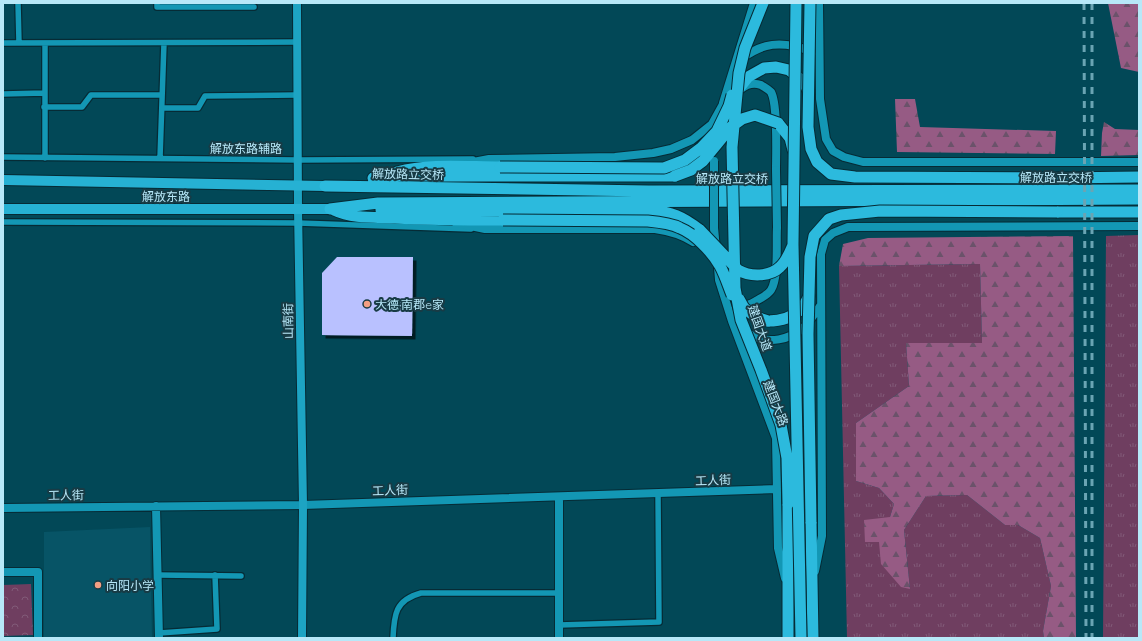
<svg xmlns="http://www.w3.org/2000/svg" width="1142" height="641" font-family="Quicksand,'Noto Sans SC',sans-serif">
<style>
.built{fill:#075466}
.grass{fill:url(#grass-tufts)}
.forest{fill:url(#forest-firs)}
.park{fill:url(#park-crowns)}
.building{fill:#b9c1ff;filter:url(#shadow)}
.lines{fill:none;stroke-linecap:round;stroke-linejoin:round}
.service-casing{stroke:#062b35;stroke-width:8}
.minor-casing{stroke:#062b35;stroke-width:10}
.secondary-casing{stroke:#062b35;stroke-width:10}
.primary-casing{stroke:#062b35;stroke-width:12}
.trunk-casing{stroke:#062b35;stroke-width:13}
.service{stroke:#1397b4;stroke-width:5.5}
.minor{stroke:#1397b4;stroke-width:8}
.secondary{stroke:#1da4c3;stroke-width:8}
.primary{stroke:#26b1d3;stroke-width:10}
.trunk{stroke:#2cbadd;stroke-width:11}
.rail{stroke:#6aa4b3;stroke-width:3;stroke-dasharray:7 7;stroke-linecap:butt}
.minor-bridge-casing{stroke:#062b35;stroke-width:10;stroke-linecap:butt}
.trunk-bridge-casing{stroke:#062b35;stroke-width:13;stroke-linecap:butt}
.minor-bridge{stroke:#1397b4;stroke-width:8}
.trunk-bridge{stroke:#2cbadd;stroke-width:11}
.poi-dot{fill:#f39f83;stroke:#183b45;stroke-width:1.5}
.labels{text-anchor:middle;dominant-baseline:central;stroke-width:4;stroke-linejoin:round;paint-order:stroke}
.street-label{font-size:12px;fill:#b7e8f8;stroke:#183b45}
.poi-label{font-size:12px;fill:#b7e8f8;stroke:#183b45;text-anchor:start}
</style>
<defs>
<pattern id="grass-tufts" width="24" height="20" patternUnits="userSpaceOnUse"><rect width="24" height="20" fill="#6f3e60"/><path d="M3 7l-1-3M5 7V3M7 7l1-3M15 17l-1-3M17 17v-4M19 17l1-3" fill="none" stroke="#815a78"/></pattern>
<pattern id="forest-firs" width="22" height="20" patternUnits="userSpaceOnUse"><rect width="22" height="20" fill="#965b84"/><path d="M5 1l3.5 6h-7zM16 11l3.5 6h-7z" fill="#6b526a"/></pattern>
<pattern id="park-crowns" width="20" height="18" patternUnits="userSpaceOnUse"><rect width="20" height="18" fill="#6f3e60"/><path d="M2 6a3 3 0 1 1 6 0M12 15a3 3 0 1 1 6 0" fill="none" stroke="#815a78"/></pattern>
<filter id="shadow"><feDropShadow dx="3.5" dy="3.5" stdDeviation="0" flood-color="#0009"/></filter>
</defs>
<rect width="100%" height="100%" fill="#024857"/>
<!-- built -->
<path class="built" d="M150,527L152,638H44V532Z"/>
<!-- grass -->
<path class="grass" d="M1139,235V638H1103L1106,236Z
M980,264L982,343H906L909,386L856,423V481L879,488L894,504L890,517L865,542H879L910,589L904,530L926,496L967,495L1005,525H1018L1040,538L1051,586L1043,631L1044,638H847L839,266Z"/>
<!-- forest -->
<path class="forest" d="M1108,3H1139V72L1121,68Z
M895,99H915L920,127L1056,131L1055,154L897,152Z
M1104,122L1115,129L1139,130V155L1101,156L1102,133Z
M1073,236L1076,638H1044L1043,631L1051,586L1040,538L1018,525H1005L967,495L926,496L904,530L910,589L901,587L881,564L879,542H865L864,520L890,517L894,504L879,488L856,481V423L909,386L906,343H982L980,264L839,266L843,244L868,238Z"/>
<!-- park -->
<path class="park" d="M31,584L33,635L3,636V585Z"/>
<!-- building -->
<path class="building" d="M337,257H413L412,336L322,335V273Z"/>
<g class="lines">
<!-- service casing -->
<g class="service-casing">
<path id="service" d="M18,3L19,43
M157,3V7H254
M3,43L297,42
M45,43V158
M3,94L44,93
M44,107H82L91,95H162
M162,108H198L205,96L297,95
M3,157L298,160L473,159
M160,158L164,43
M3,222L298,223L471,229
M157,575L241,576
M559,625L659,622L658,493
M159,633L217,629L215,575
M393,638C394,615 395,600 421,593H559"/>
</g>
<!-- minor casing -->
<g class="minor-casing">
<path id="minor" d="M819,3L820,99L826,139L833,151L844,157L863,162H1139
M741,59C759,46 772,42 794,46C801,47 806,49 811,54
M741,89C747,84 753,82 761,85C764,87 768,89 771,92C778,105 776,154 776,170
M723,103L754,3
M468,163L489,159L615,157L653,153L671,149L692,140L712,124L722,106L730,97
M456,223L485,229H655C669,231 681,234 693,242
M714,228L716,249
M718,267L719,280L732,321L776,438L778,548L785,578
M738,305C744,307 752,304 756,301C761,298 768,295 771,290C779,277 776,243 777,227
M744,330C747,332 751,335 755,337C770,343 788,340 802,329C809,323 815,313 821,305
M156,506L159,638
M3,508L303,505L777,489
M815,571L822,536L821,254L825,240L833,233L848,227L1139,226
M3,572H38V638
M559,638V497"/>
</g>
<!-- secondary casing -->
<g class="secondary-casing">
<path id="secondary" d="M297,3L298,209L303,505L302,638"/>
</g>
<!-- primary casing -->
<g class="primary-casing">
<path id="primary" d="M3,180L325,186
M3,209H330"/>
</g>
<!-- trunk casing -->
<g class="trunk-casing">
<path id="trunk" d="M737,91L748,77L764,68L776,67L789,70L804,82L809,93
M778,123L790,138L793,150
M397,172C430,163 466,167 500,167
M373,178L400,176H675
M1059,178L1139,177
M325,186L649,191L1139,190
M330,209L378,203L1139,199
M334,210C353,219 375,217 395,218C431,220 467,220 503,220
M381,210L409,212L649,210C672,212 682,216 700,230
M1057,212H1139
M768,321C780,321 792,318 801,309C804,306 807,300 809,296
M788,504V638
M811,522L813,638"/>
</g>
<!-- service -->
<use href="#service" class="service"/>
<!-- minor -->
<use href="#minor" class="minor"/>
<!-- secondary -->
<use href="#secondary" class="secondary"/>
<!-- primary -->
<use href="#primary" class="primary"/>
<!-- trunk -->
<use href="#trunk" class="trunk"/>
<!-- rail -->
<path class="rail" d="M1084,3L1086,638
M1092,3V638"/>
<!-- minor-bridge casing -->
<g class="minor-bridge-casing">
<path id="minor-bridge" d="M776,170L777,227
M714,228V161"/>
</g>
<!-- trunk-bridge casing -->
<g class="trunk-bridge-casing">
<path id="trunk-bridge" d="M763,3L745,48L739,73L732,147L735,288L741,320L761,370L781,425L787,458L788,504
M796,3L793,244L801,638
M810,3L808,127L811,149L817,162L831,174L855,177L1059,178
M500,167L664,168L685,160L701,148L717,131L729,106L732,95
M675,176L691,170L703,161L731,127L742,119L755,115L778,123
M503,220L647,221C658,222 670,223 680,228C695,234 712,252 720,266C725,275 728,285 732,295
M700,230L738,270C750,277 770,277 780,267C786,262 790,252 793,245
M739,299L744,308L756,317L768,321
M811,522L808,334L810,257L814,236L829,219L841,215L880,211L1057,212"/>
</g>
<!-- minor-bridge -->
<use href="#minor-bridge" class="minor-bridge"/>
<!-- trunk-bridge -->
<use href="#trunk-bridge" class="trunk-bridge"/>
</g>
<!-- markers -->
<g class="poi-dot">
<circle cx="367" cy="304" r="4"/>
<circle cx="98" cy="585" r="4"/>
</g>
<g class="labels">
<!-- street labels -->
<g class="street-label">
<text x="246" y="148">解放东路辅路</text>
<text transform="translate(408 174) rotate(1)">解放路立交桥</text>
<text x="1056" y="177">解放路立交桥</text>
<text x="732" y="178">解放路立交桥</text>
<text x="166" y="196">解放东路</text>
<text transform="translate(288 321) rotate(-91)">山南街</text>
<text transform="translate(760 328) rotate(71)">建国大道</text>
<text transform="translate(776 403) rotate(69)">建国大路</text>
<text transform="translate(713 480) rotate(-2)">工人街</text>
<text transform="translate(390 490) rotate(-2)">工人街</text>
<text transform="translate(66 495) rotate(-1)">工人街</text>
</g>
<!-- poi labels -->
<g class="poi-label">
<text x="375" y="304">大德·南郡e家</text>
<text x="106" y="585">向阳小学</text>
</g>
</g>
<!-- border -->
<rect width="1142" height="641" fill="none" stroke="#b7e8f8" stroke-width="8"/>
</svg>
